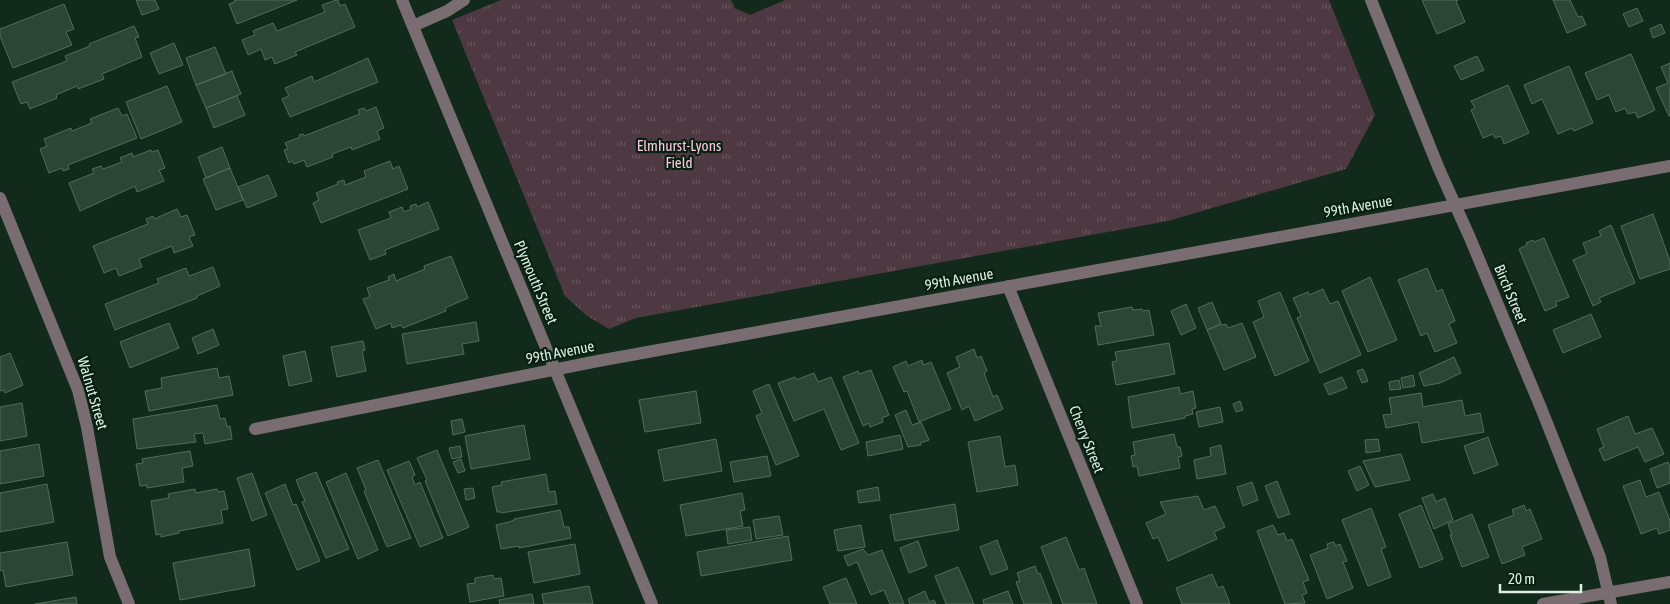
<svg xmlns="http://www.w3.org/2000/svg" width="1670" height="604" font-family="'Asap Condensed',sans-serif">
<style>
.park{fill:url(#park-tufts)}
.building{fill:#2c4535;stroke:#526c5a}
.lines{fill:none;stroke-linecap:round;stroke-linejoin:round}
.minor{stroke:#7a6d72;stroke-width:12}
.labels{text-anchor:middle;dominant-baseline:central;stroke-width:4.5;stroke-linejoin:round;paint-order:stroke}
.park-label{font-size:15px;fill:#fdc7dd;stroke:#082012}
.street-label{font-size:15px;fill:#dfede3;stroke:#082012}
</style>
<defs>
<pattern id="park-tufts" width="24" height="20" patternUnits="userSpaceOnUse" patternTransform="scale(1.25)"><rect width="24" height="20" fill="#4e3841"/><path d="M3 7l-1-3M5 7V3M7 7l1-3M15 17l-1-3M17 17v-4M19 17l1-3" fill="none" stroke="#67555c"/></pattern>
</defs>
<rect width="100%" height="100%" fill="#122a1b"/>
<!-- park -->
<path class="park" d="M501,0H731L735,8L750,15L785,0H1329L1375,115L1346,169L1168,221L636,318L609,329L587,316L565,296L452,20Z"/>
<!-- building -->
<path class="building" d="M136,0H155L159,9L142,15Z
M234,0H297L237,24L229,4L235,2Z
M336,0H338L340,6L345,4L355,27L295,52L297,55L275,64L272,57L265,60L261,49L248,55L242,40L255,35L253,31L273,23L277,31L325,12L322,5Z
M1422,0H1458L1456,1L1465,22L1437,34Z
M1553,0H1570L1578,17L1582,16L1586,25L1567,33Z
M64,4L74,29L66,32L72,45L13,68L0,36V29Z
M1637,8L1643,21L1629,27L1623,14Z
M1661,24L1665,33L1653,38L1650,29Z
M134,26L139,37L135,38L142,57L102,74L104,79L78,89L77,86L56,95L57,98L30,109L27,102L21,104L12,82L67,61L65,56L90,46L89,44Z
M174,43L183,65L159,74L150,53Z
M215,47L226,74L196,85L186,58Z
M1631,54L1655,110L1638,118L1635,112L1628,114L1625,108L1616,112L1609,95L1597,100L1585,73Z
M1477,56L1484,70L1461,80L1454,66Z
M368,58L378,82L290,117L282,99L289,96L285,88L312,76L314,82Z
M1670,63V116H1669L1656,88L1668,83L1661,67Z
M1569,66L1593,123L1574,131L1572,128L1558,134L1542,99L1532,104L1524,85Z
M232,71L241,94L206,108L196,85Z
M1508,85L1529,133L1504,144L1501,136L1495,138L1493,134L1483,138L1471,110L1475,108L1471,101Z
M167,86L182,122L141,139L126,102Z
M237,96L245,115L214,128L206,108Z
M376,107L384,128L377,131L380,139L352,150L351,147L332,154L333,157L307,167L304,160L294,164L292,161L289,163L284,150L288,149L285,143L300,137L299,135L303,134L304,136L360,114L358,110L364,108L366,111Z
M118,108L122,116L127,114L137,138L68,165L69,169L63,171L62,168L49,173L40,149L47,146L44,139L71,128L72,131L92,123L90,119Z
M222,147L230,168L206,178L198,157Z
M151,150L152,152L158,150L165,168L159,170L164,181L137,192L135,186L80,211L69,183L94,173L92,169L101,166L103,169L122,162L120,158L132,153L133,157Z
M390,161L393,169L399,166L408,189L321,223L313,203L319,200L316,193L338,184L337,182L344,180L345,185L366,177L364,171Z
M230,168L243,200L216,210L203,179Z
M268,175L277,196L247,208L238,187Z
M428,202L439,229L385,250L386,254L370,260L358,230L391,218L389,212L402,207L404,212L411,209L410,206L416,204L417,207Z
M177,209L181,217L187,215L195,235L189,237L193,246L174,253L172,246L139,259L142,267L119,276L116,268L104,273L93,246L148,224L146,219L153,216L154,219Z
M1653,214L1670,261V269L1640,279L1621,226Z
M1611,225L1635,283L1599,298L1601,302L1593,306L1573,260L1587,254L1583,243L1601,236L1599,231Z
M1544,238L1569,297L1556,302L1557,306L1545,311L1519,249L1527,245L1526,243L1533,240L1534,242Z
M451,256L468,298L445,308L446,311L403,328L401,325L392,328L391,323L376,329L363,299L370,297L367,288L389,280L388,277L394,274L396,281L425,269L424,266Z
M213,267L220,286L197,296V298L115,330L105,304L159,283L157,279L186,268L189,276Z
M1427,268L1437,292L1442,289L1455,321L1449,324L1457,343L1435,352L1427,333L1421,336L1398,280Z
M1370,277L1397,340L1368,352L1342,291Z
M1323,289L1330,304L1338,301L1361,355L1320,373L1297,318L1301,316L1293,298L1308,292L1309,295Z
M1280,292L1309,361L1275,376L1253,322L1264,317L1258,301Z
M1212,302L1221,324L1207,330L1198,308Z
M1186,304L1196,328L1181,335L1171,311Z
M1132,307L1133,310L1142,309L1143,311L1149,310L1154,335L1098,345L1095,326H1101L1098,313Z
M1591,314L1601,337L1563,353L1553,330Z
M476,322L479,341L462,344L464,354L407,364L402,334Z
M169,323L179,348L130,368L120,342Z
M1242,323L1256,357L1224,370L1207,330L1221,324L1222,325L1226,324L1228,328Z
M213,329L219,345L198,354L192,338Z
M363,341L365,350L362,351L366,371L337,377L331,347Z
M1169,343L1175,374L1116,385L1112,362L1117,361L1115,352Z
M974,349L977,358L981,356L987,371L984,373L993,397L997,395L1003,409L975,421L969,406L962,410L947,373L960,367L956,357Z
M305,351L312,381L289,386L283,356Z
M10,353L23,385L5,393L4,390L0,391V357Z
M1454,357L1461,373L1440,383L1424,386L1419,373Z
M922,360L923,365L931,362L951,409L919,422L907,391L904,392L893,367L906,361L908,366Z
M217,368L219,378L229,376L233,395L149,411L145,391L162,388L161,378Z
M1363,369L1368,381L1362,383L1357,371Z
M871,370L889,415L882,418L883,422L870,427L869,423L863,426L843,377L858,371L859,374Z
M814,373L818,382L831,377L859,443L841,450L824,409L794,421L778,383L795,377L796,380Z
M1413,375L1415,386L1403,388L1401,378Z
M1342,377L1347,388L1329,395L1324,384Z
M1399,380L1401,389L1390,390L1389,382Z
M769,384L799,456L776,465L756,416L762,413L753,391Z
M1179,387L1180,394L1193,391L1196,408L1192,409L1193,414L1185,416V418L1132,428L1128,397Z
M696,391L701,423L645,432L639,400Z
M1421,393L1423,407L1462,400L1465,416L1480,413L1484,432L1422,443L1418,422L1386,428L1383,415L1392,414L1389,398Z
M1240,401L1243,410L1236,412L1233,404Z
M22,403L27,436L0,441V407Z
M217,405L220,419L225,418L227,427L230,426L232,439L205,444L203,433L194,434L196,442L137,449L133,419Z
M1220,407L1223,422L1199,427L1196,412Z
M906,410L912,425L921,422L929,440L920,443L921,445L908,447L895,415Z
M1628,416L1635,434L1652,428L1664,454L1645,462L1638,447L1604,461L1599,449L1604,447L1597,429Z
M462,419L465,432L453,435L451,421Z
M524,425L530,459L471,469L465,436Z
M1174,434L1177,447H1180L1182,456L1178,457L1180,468L1139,476L1137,466L1133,467L1131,456L1135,455L1133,442Z
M900,435L903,449L868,456L866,442Z
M1000,436L1005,467L1015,465L1018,485L977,492L968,442Z
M1488,437L1498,465L1474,474L1464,446Z
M716,439L722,471L664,481L658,450Z
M1378,439L1380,451L1366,453L1365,440Z
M39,444L44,476L0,484V451Z
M1221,445L1226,474L1197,479L1194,460L1211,456L1210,448Z
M460,446L462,457L452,459L449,448Z
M437,450L469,527L448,536L425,481L427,480L417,458Z
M190,451L193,466L182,468L184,482L147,488V485L140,486L136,464L143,463L142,459Z
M1401,454L1410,480L1375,487L1363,461Z
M767,456L771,476L734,482L730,462Z
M461,459L465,471L458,473L453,462Z
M378,460L411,538L387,547L364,491L366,490L357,468Z
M409,461L415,475L412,477L415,485L420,482L443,538L420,547L387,470Z
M1668,462L1670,467V483L1657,488L1650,469Z
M1360,466L1369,485L1357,491L1348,471Z
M316,472L349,549L326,558L302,502L305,501L296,480Z
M252,473L267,515L252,521L237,478Z
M346,473L378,550L358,559L326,482Z
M546,474L549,492L555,491L557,504L501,513V512H497L492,487L502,485L501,482Z
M1640,480L1646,497L1659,492L1670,521V530L1659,534L1657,528L1641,534L1623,486Z
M1277,481L1290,514L1278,518L1265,486Z
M1252,482L1258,500L1243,506L1237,487Z
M47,484L54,522L0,532V493Z
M285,484L293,505L296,504L320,561L297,570L265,493Z
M878,487L880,500L859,503L857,491Z
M473,488L475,498L466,500L464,489Z
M195,489L196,493L217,489L218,492L224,491L228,509L221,510L223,523L179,531V533L161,537V534L156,535L151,501L169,498L168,494Z
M742,493L745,510L740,511L743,526L686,536L680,505Z
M1433,494L1436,502L1445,498L1453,520L1434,529L1422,498Z
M1198,496L1204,510L1215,506L1225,527L1214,532L1217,539L1168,561L1158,537L1153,539L1146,523L1166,514L1160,502Z
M955,504L959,530L895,541L890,515Z
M1421,505L1443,559L1420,568L1399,514Z
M1524,505L1526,511L1530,509L1542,539L1522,547L1525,555L1502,564L1488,525L1514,515L1512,510Z
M1371,508L1386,547L1381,549L1391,577L1368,586L1342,520Z
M560,510L564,527H569L571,538L519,548V546L501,549L496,525L509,522L514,520V519Z
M1472,514L1489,557L1462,567L1450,535H1452L1448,524Z
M779,516L783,535L756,539L753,520Z
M861,525L865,547L838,551L834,530Z
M1273,525L1278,535L1284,533L1287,541L1292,539L1309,580L1303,582L1307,593L1302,595L1305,603L1285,604L1257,531Z
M750,527L752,540L728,544L726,530Z
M788,536L792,560L701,576L697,552Z
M1066,537L1079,570L1084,568L1097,604H1063L1041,547Z
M997,540L1008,569L991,575L980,547Z
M918,541L927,566L909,573L900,548Z
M67,542L73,575L6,587L3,570L0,571V553Z
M1334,542L1335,546L1340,544L1347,561L1343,562L1353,588L1327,599L1310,555L1328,548L1327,544Z
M575,544L580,574L534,583L528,552Z
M249,549L255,586L180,600L173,563Z
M863,549L868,555L882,550L904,604H890L884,590L871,595L857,562L848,566L844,556Z
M1035,566L1038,574L1040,573L1052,604H1024L1016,582L1020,581L1017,573Z
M958,567L974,604H946L935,576Z
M1212,574L1218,588L1223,586L1230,604H1182L1176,588Z
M493,575L494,579L501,578L504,596L470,602L467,584L475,583V578Z
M846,578L857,604H830L823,587Z
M589,586L593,604H544L542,594Z
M925,591L929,602L934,600L936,604H910L908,599Z
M1008,591L1013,604H984L983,600Z
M532,594L534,604H500L499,600Z
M76,597L77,604H35Z"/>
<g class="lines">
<!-- minor -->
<path class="minor" d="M402,0L652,604
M1371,0L1439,169L1470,238L1541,408L1600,557L1611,604
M413,26L447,11L464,0
M0,198L78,390L87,427L110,557L129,604
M1008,286L1137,604
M255,429L598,361L1670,166
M1543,604L1670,582"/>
</g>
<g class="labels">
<!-- park labels -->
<g class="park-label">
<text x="679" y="145">Elmhurst-Lyons<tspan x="679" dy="17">Field</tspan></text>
</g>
<!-- street labels -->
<g class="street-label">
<text transform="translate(1358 206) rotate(-10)">99th Avenue</text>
<text transform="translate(959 279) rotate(-10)">99th Avenue</text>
<text transform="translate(536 282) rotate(67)">Plymouth Street</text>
<text transform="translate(1511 294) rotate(67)">Birch Street</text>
<text transform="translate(560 352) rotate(-11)">99th Avenue</text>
<text transform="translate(93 393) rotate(74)">Walnut Street</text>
<text transform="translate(1087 439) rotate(68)">Cherry Street</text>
</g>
</g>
<!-- scale -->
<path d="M1500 584v8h81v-8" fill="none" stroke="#dfede3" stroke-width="2.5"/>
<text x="1508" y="584" font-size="15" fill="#dfede3" stroke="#082012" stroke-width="4" paint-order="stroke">20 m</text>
</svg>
